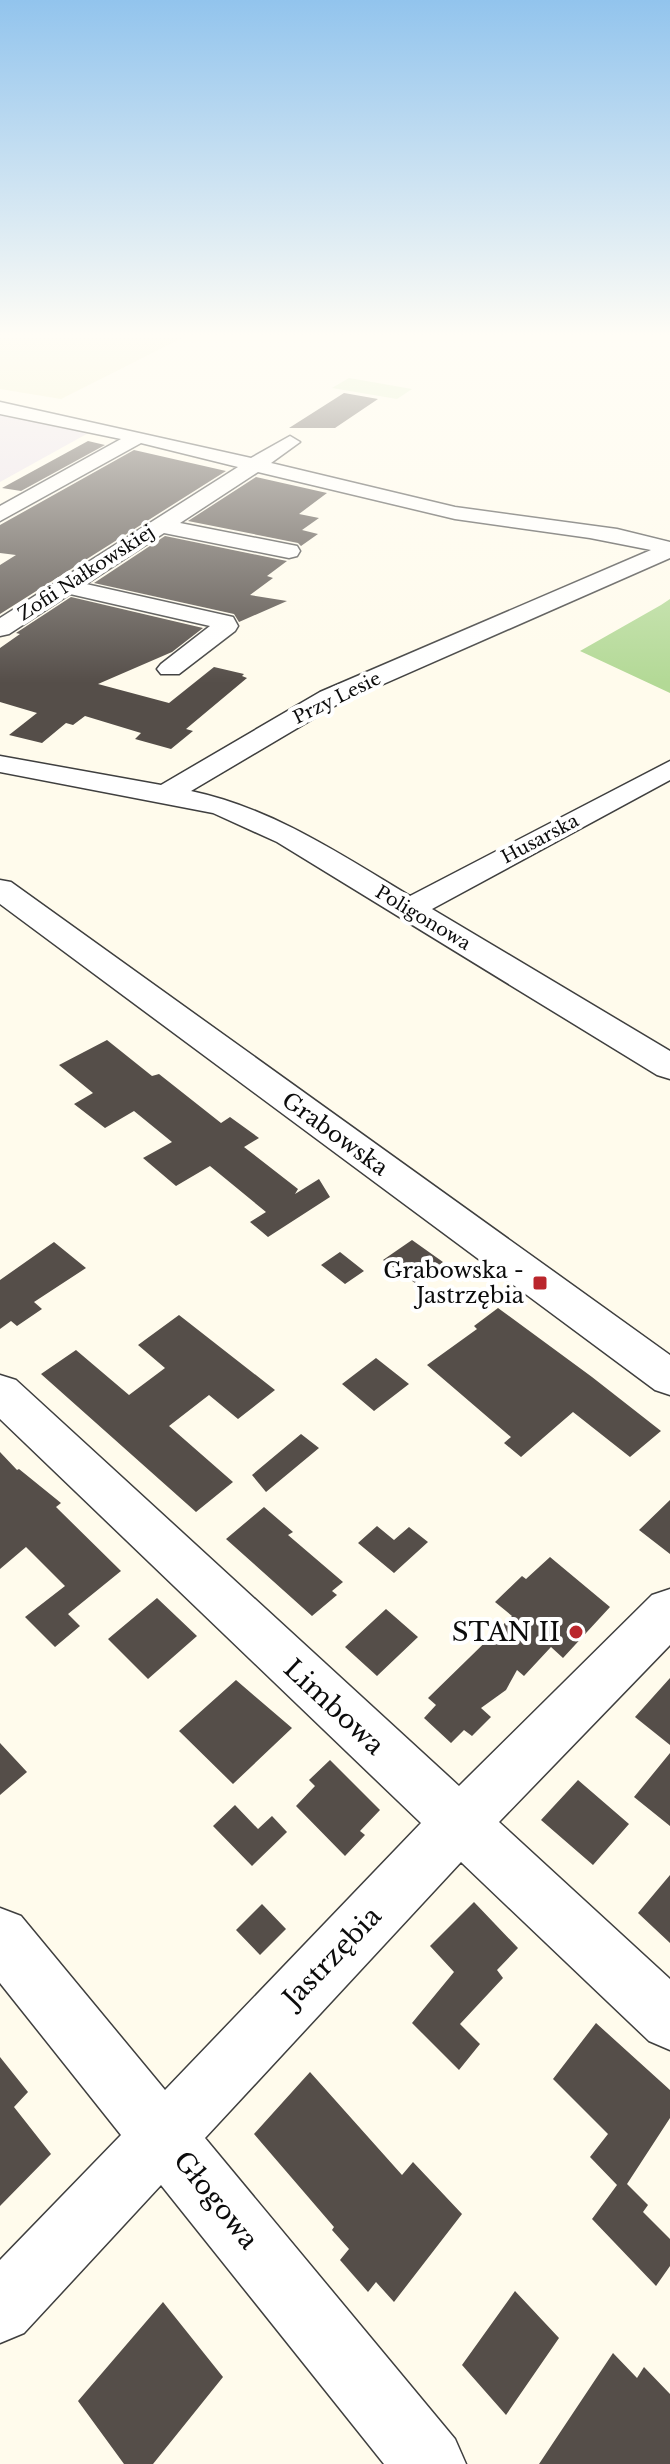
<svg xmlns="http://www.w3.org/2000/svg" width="670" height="2464" font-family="'Libre Baskerville',serif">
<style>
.industrial{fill:#eae0eb}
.farmland{fill:#f4f1cd}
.forest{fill:#b3d996}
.pitch{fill:#e1f0c8}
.building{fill:#554e49}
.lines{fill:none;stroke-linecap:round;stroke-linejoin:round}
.minor-casing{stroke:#3f3f3f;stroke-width:3}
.minor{fill:#fff;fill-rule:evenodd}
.poi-dot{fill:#ba262c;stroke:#fff;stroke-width:3}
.labels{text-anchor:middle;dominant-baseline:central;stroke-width:8;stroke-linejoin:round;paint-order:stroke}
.far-street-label{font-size:18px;fill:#0c0c0c;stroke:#fff}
.street-label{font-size:22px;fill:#0c0c0c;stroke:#fff}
.poi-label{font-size:22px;fill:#0c0c0c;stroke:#fff;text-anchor:end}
.near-poi-label{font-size:26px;fill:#0c0c0c;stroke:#fff;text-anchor:end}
.near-street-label{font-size:26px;fill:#0c0c0c;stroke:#fff}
</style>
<rect width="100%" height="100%" fill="#fffbec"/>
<!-- industrial -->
<path class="industrial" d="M0,412L92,431L0,482Z"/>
<!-- farmland -->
<path class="farmland" d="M0,338H182L61,399L0,389Z"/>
<!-- forest -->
<path class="forest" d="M670,599V693L580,651L661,605Z"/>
<!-- pitch -->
<path class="pitch" d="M349,378L412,389L397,399L332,388Z"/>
<!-- building -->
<path class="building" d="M344,393L378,399L335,428H289Z
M88,441L105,445L21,491L2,488Z
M134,450L226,471L0,614V565L16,555L0,553V525Z
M256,477L327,493L299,514L319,518L302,530L318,534L301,546L298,543L188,521Z
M165,536L287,561L267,576L273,578L250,595L287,601L239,622L234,614L94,583Z
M71,597L203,628L172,652L98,684L169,703L214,667L244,674L242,676L247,678L186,729L193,731L171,749L135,739L141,733L85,716L73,725L66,723L42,743L9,735L37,713L0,702V648L20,634L16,633Z
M107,1040L152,1076L159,1074L221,1123L230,1117L259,1138L244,1147L298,1189L295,1194L319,1179L330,1197L268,1237L250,1222L266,1212L210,1166L176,1186L143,1158L172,1142L134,1111L105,1128L74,1104L93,1093L59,1065Z
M412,1240L443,1262L415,1283L383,1260Z
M54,1242L86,1268L34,1302L42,1309L17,1326L11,1321L0,1329V1280Z
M340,1252L364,1271L345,1284L321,1265Z
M498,1308L592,1377L661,1431L630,1457L573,1412L521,1457L504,1443L511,1437L427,1365L477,1329L474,1326Z
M179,1315L275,1390L238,1419L209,1395L169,1426L233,1482L196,1512L41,1374L76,1350L129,1395L165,1368L138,1345Z
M376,1358L409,1384L374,1411L342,1384Z
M301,1434L319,1448L266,1492L252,1475Z
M0,1452L17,1470L19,1469L61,1503L56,1507L121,1571L68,1614L80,1626L55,1647L25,1617L65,1586L26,1547L0,1569Z
M670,1500V1554L639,1530Z
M264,1507L293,1532L288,1535L343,1582L332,1591L337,1595L312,1616L226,1539Z
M377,1526L394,1540L409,1527L428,1542L394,1573L358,1543Z
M550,1557L610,1607L563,1658L551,1647L524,1676L517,1670L506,1690L481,1708L491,1717L472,1736L464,1730L451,1743L424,1718L436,1705L428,1698L512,1616L495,1602L522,1576L526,1579Z
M157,1598L197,1636L148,1679L108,1639Z
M386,1609L418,1637L377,1676L345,1647Z
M670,1678V1745L635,1717Z
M236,1680L292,1728L233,1784L179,1731Z
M0,1743L27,1772L0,1795Z
M670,1753V1826L634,1797Z
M330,1760L380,1810L360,1831L365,1835L345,1856L296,1806L315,1786L309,1780Z
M578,1780L629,1824L593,1865L541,1820Z
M235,1805L258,1829L272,1816L287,1832L252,1866L213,1826Z
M670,1875V1943L638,1913Z
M474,1902L518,1948L497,1970L503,1978L460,2024L480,2044L459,2070L412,2023L454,1972L430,1946Z
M262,1904L286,1929L260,1955L236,1930Z
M596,2023L670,2090V2118L627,2184L648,2205L643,2212L670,2239V2266L656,2286L592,2219L617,2185L590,2157L608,2134L553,2079Z
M0,2057L28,2092L14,2107L51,2154L0,2206Z
M310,2072L402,2175L413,2162L462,2214L394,2302L376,2282L368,2292L340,2260L349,2249L332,2230L334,2227L254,2134Z
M515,2291L559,2338L506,2415L462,2365Z
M163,2302L223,2377L153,2464H124L78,2401Z
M613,2353L637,2378L644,2367L670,2394V2464H539Z"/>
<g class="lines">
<!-- minor casing -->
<g class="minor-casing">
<path id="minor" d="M0,402L251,458L290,436L300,442L271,463L455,507L617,529L670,542V558L338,704L191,791C272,808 340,854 410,896L670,761V780L432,909L670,1051V1079L657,1075L277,842L213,813L0,772V756L161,785L320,692L651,550L590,538L455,519L258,472L180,523L297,546L300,551L297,556L289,558L164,533L86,584L233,617L238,626L235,631L179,674H161L157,669L161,664L210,626L70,594L9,634L0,636V618L238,467L141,443L0,521V506L121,439L0,414Z
M0,880L11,882L670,1355V1395L655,1390L0,904Z
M0,1375L16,1380L459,1786L652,1595L670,1589V1645L499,1822L670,1979V2050L649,2041L461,1862L205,2138L455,2439L466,2464H384L161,2185L24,2333L0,2343V2260L121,2135L0,1983V1908L21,1916L165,2090L421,1823L0,1419Z"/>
</g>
<!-- minor -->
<use href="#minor" class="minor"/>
</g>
<!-- sky -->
<linearGradient id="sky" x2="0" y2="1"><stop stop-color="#92c4ed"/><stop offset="0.49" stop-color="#fffdf6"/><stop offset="1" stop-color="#fffdf6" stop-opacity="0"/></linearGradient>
<rect width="670" height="683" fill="url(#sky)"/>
<!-- markers -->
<g class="poi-dot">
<rect x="532" y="1275" width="16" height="16" rx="4"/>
<circle cx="576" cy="1632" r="8"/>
</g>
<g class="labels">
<!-- far-street labels -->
<g class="far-street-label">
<text transform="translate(86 573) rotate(-33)">Zofii Nałkowskiej</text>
<text transform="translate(337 698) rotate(-26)">Przy Lesie</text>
<text transform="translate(540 839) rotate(-28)">Husarska</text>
<text transform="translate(423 918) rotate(31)">Poligonowa</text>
</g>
<!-- street labels -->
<g class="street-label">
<text transform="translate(335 1134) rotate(36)">Grabowska</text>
</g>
<!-- poi labels -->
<g class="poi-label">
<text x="524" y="1270">Grabowska -<tspan x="524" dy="25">Jastrzębia</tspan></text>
</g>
<!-- near-poi labels -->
<g class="near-poi-label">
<text x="560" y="1632">STAN II</text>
</g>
<!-- near-street labels -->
<g class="near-street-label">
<text transform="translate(334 1707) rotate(43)">Limbowa</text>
<text transform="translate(332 1957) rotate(-46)">Jastrzębia</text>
<text transform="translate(216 2200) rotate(51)">Głogowa</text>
</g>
</g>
</svg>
